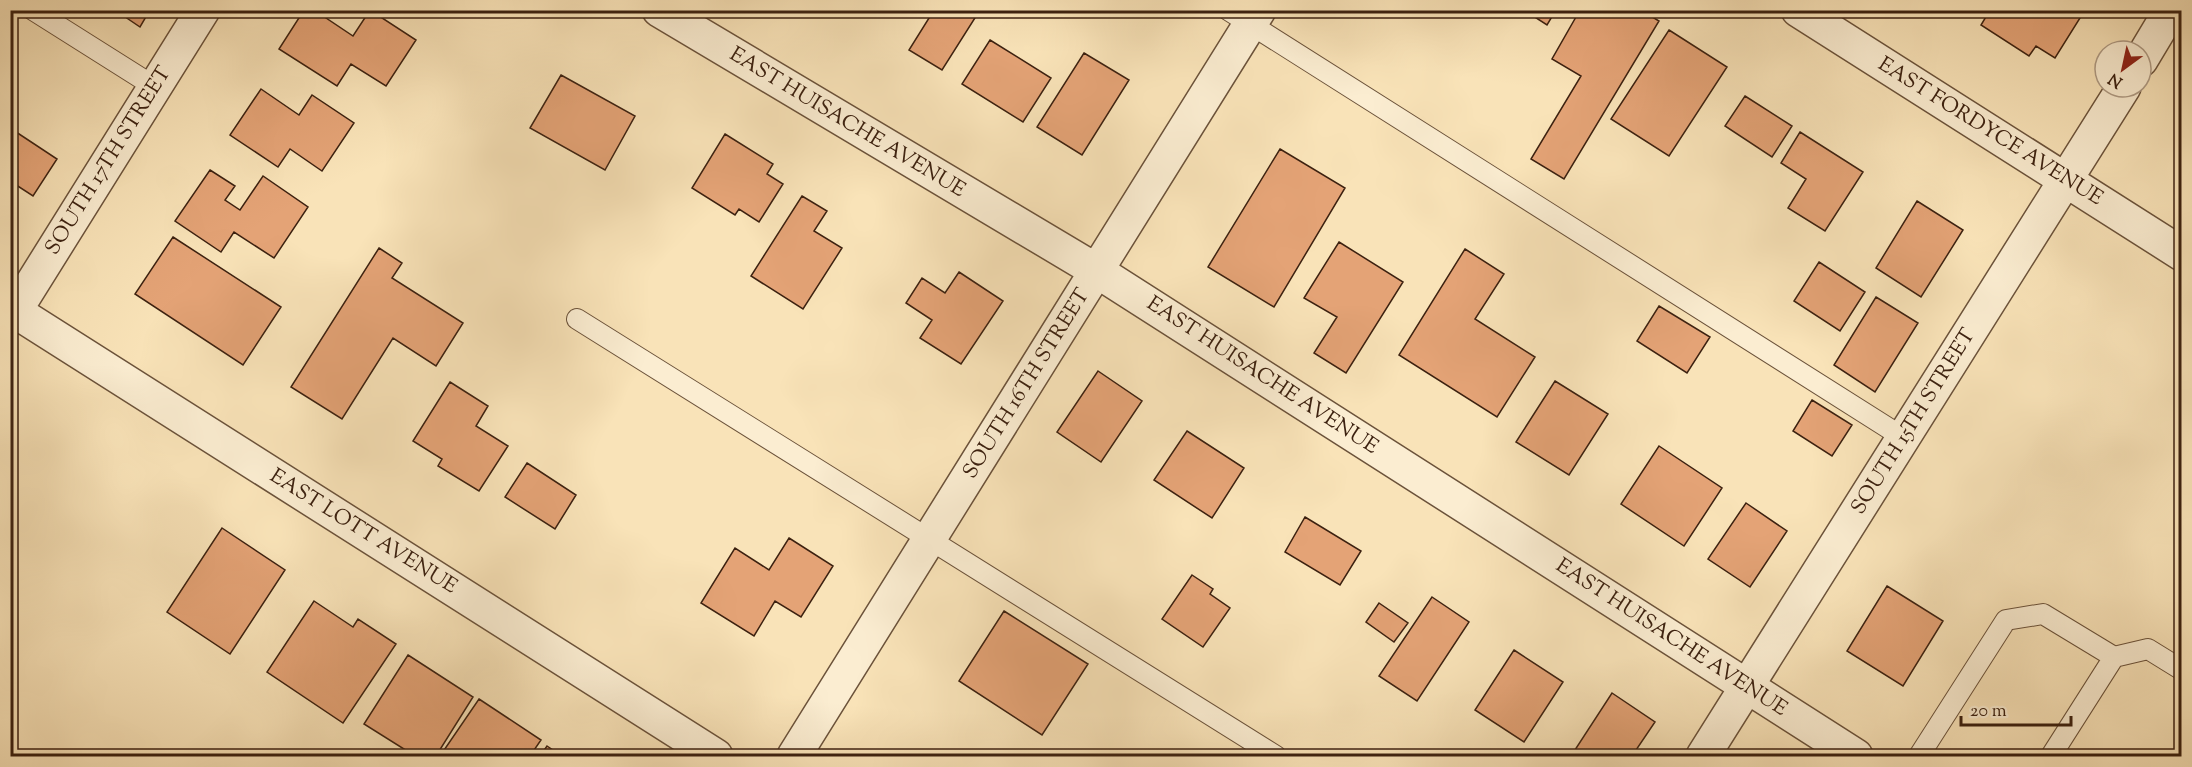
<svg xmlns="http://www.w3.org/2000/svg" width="2192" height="767" font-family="'Sorts Mill Goudy',serif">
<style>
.building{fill:#e4a376;stroke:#3c2110;stroke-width:1.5}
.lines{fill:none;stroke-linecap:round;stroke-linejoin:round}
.service-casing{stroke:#6b523a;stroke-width:22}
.minor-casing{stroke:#6b523a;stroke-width:36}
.service{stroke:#fbedd1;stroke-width:20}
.minor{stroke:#fbedd1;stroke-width:33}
.labels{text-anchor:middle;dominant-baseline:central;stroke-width:4.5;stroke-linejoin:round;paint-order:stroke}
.street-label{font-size:21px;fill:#3c2110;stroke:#fbedd1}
</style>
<rect width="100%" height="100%" fill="#f9e3b8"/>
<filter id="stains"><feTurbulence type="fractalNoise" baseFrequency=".00333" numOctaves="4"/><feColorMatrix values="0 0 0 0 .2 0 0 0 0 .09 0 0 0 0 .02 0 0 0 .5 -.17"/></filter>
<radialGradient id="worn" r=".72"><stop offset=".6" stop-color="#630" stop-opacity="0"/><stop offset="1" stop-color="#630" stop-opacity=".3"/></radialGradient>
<!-- building -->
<path class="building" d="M115,10H150L140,27Z
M304,10H314L353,36L370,10L416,40L386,86L351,64L337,86L279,49Z
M934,10H980L942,70L909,50Z
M1524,10H1556L1547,25Z
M1580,10H1641L1659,21L1564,179L1531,159L1581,76L1552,59Z
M1990,10H2085L2055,58L2036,46L2029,56L1981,25Z
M1669,30L1727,67L1669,156L1611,119Z
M990,40L1051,78L1023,122L962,84Z
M1084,53L1129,80L1082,155L1037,127Z
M561,75L635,116L605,170L530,128Z
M261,89L299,115L312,95L354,123L322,171L290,149L278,167L230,135Z
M1745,96L1792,126L1772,157L1725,126Z
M10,128L57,159L33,196L10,181Z
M1800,132L1863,172L1825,231L1788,208L1806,179L1781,163Z
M725,134L773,164L767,174L783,184L759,222L739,209L735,215L692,188Z
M1280,149L1345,188L1274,307L1208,267Z
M210,170L235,186L225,200L240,210L263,176L308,207L274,258L234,232L221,252L175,221Z
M802,196L827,211L814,231L842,248L803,309L751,276Z
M1917,201L1963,230L1921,297L1876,268Z
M173,237L281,307L243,365L135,294Z
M1339,242L1403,282L1346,373L1314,353L1337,317L1304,298Z
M379,248L402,263L392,278L463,323L436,366L393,338L342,419L291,387Z
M1465,249L1504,274L1475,319L1535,357L1497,417L1399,355Z
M1819,262L1865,292L1840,331L1794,301Z
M959,272L1003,301L961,364L920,338L932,320L906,303L922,278L945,293Z
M1876,297L1918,323L1875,392L1834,365Z
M1659,306L1710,337L1687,373L1637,341Z
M1098,371L1142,401L1101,462L1057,432Z
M1555,381L1608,414L1569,475L1516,442Z
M450,382L488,406L476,426L508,446L479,491L438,466L442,459L413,441Z
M1812,400L1852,425L1832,456L1793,431Z
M1187,431L1244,468L1212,518L1154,480Z
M1659,446L1722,488L1684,546L1621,504Z
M527,463L576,495L555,529L505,497Z
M1746,503L1787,531L1750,587L1708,559Z
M1305,517L1361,551L1340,585L1285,552Z
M222,528L285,570L230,654L167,612Z
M789,538L833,566L801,617L775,601L754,636L701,603L735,548L769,570Z
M1192,575L1213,589L1210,594L1230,608L1203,647L1162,619Z
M1887,586L1943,621L1903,686L1847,651Z
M1432,597L1469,622L1417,701L1379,676Z
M314,601L353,627L358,619L396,644L343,723L267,672Z
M1379,603L1408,623L1394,642L1366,622Z
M1004,611L1088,664L1042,735L959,681Z
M1514,650L1563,682L1524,742L1475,710Z
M408,655L473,697L436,756H415L364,724Z
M1612,693L1655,722L1632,756H1571Z
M479,699L541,740L530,756H440Z
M547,746L562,756H540Z"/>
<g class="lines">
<!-- service casing -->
<g class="service-casing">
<path id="service" d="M33,10L155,87
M1228,10L1904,438
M577,319L1276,756
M1919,756L2006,620L2043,614L2114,657
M2051,756L2114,657L2148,649L2182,670"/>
</g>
<!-- minor casing -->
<g class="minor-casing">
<path id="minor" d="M659,10L1097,271L1856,756
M1798,10L2182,254
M2141,60L2171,10
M10,308L716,756
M15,311L203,10
M794,756L1259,10
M1703,756L2124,87"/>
</g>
<!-- service -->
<use href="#service" class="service"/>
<!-- minor -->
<use href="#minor" class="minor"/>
</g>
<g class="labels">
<!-- street labels -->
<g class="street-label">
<text transform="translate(847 123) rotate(31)">EAST HUISACHE AVENUE</text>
<text transform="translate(1990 132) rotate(32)">EAST FORDYCE AVENUE</text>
<text transform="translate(109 161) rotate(-58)">SOUTH 17TH STREET</text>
<text transform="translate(1262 376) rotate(33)">EAST HUISACHE AVENUE</text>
<text transform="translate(1027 384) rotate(-58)">SOUTH 16TH STREET</text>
<text transform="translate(1914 422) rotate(-58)">SOUTH 15TH STREET</text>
<text transform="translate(363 532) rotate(32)">EAST LOTT AVENUE</text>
<text transform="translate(1671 638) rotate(33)">EAST HUISACHE AVENUE</text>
</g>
</g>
<!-- margin -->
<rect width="2192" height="767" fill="none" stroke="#f9e3b8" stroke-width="36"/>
<rect x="12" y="12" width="2168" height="743" fill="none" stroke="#3c2110" stroke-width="3"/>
<rect x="18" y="18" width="2156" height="731" fill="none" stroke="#3c2110" stroke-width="1.5"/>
<!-- north arrow -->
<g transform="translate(2123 69) rotate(213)"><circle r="28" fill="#fbedd1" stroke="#af9b84" stroke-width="1.5"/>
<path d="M0-4.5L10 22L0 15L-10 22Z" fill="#8f2418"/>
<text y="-9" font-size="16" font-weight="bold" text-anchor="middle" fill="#3c2110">N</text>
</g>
<!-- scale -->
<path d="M1961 716v9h110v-9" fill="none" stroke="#3c2110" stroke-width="3"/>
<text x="1970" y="716" font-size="18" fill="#3c2110" stroke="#fbedd1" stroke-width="4.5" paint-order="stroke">20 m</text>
<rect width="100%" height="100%" filter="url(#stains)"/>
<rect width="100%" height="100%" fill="url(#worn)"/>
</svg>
